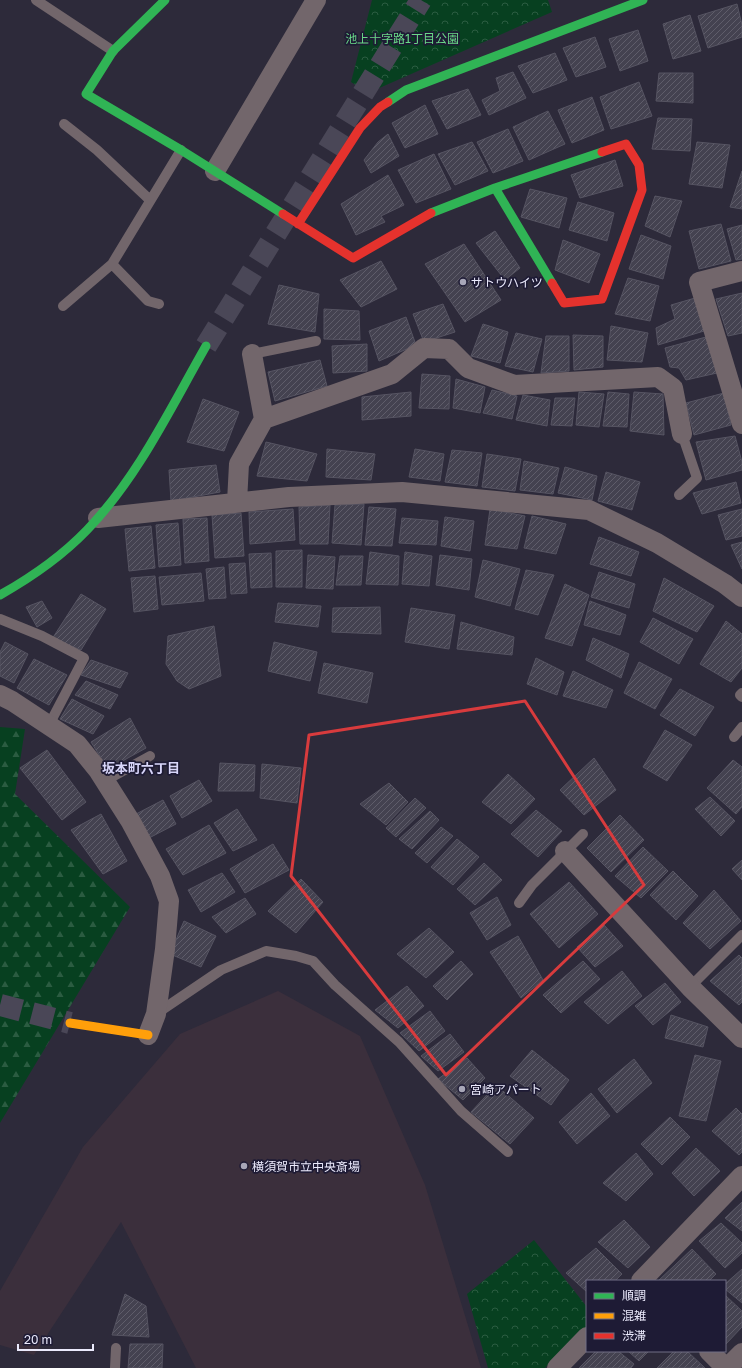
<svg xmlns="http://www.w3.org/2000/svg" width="742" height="1368" font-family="'Golos Text','Noto Sans JP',sans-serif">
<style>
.commercial{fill:#3b2f3c}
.forest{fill:url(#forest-firs)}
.park{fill:url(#park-crowns)}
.building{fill:url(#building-hatch);stroke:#565462}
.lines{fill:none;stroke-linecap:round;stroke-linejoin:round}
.secondary-tunnel{stroke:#4a4757;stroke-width:22;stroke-dasharray:22 11;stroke-linecap:butt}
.lane{stroke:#72666b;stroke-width:10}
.street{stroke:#72666b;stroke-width:20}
.fast{stroke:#30b455;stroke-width:9}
.slow{stroke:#ff9f0a;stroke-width:9}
.jam{stroke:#e5322d;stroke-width:9}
.marked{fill:none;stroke:#d83b3d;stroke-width:3;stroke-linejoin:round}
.poi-dot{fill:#a8a7b8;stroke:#1e1b35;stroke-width:1.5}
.labels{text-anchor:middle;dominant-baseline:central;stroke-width:3.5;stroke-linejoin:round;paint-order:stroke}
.park-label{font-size:12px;fill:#6ada88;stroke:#1e1b35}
.poi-label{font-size:12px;fill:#ebeafc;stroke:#1e1b35;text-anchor:start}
.neighbourhood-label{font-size:13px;font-weight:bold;fill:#d7d5f9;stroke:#1e1b35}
</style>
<defs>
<pattern id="forest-firs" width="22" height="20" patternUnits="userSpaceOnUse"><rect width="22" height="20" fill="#074020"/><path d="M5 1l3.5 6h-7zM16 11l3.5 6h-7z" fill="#2b5c41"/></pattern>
<pattern id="park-crowns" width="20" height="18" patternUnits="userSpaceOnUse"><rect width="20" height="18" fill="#074020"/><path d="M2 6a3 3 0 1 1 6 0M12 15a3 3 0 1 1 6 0" fill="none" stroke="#2b5c41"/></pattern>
<pattern id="building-hatch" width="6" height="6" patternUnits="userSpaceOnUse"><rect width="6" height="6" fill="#444250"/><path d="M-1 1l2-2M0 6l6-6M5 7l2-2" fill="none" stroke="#5f5d6a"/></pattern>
</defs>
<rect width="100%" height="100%" fill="#2d2a3a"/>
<!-- commercial -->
<path class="commercial" d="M278,991L360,1036L425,1185L481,1368H196L121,1222L34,1355L0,1345V1291L83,1147L180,1034Z"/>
<!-- forest -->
<path class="forest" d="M0,727L25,729L15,794L130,907L0,1123Z"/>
<!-- park -->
<path class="park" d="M372,0H548L552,12L368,93L351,82Z
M534,1240L587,1307V1326L545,1368H488L467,1294Z"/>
<!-- building -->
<path class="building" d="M737,4L742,25V37L708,48L698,16Z
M690,15L701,51L673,59L663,24Z
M638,30L648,61L620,71L609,39Z
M595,37L606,67L576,77L563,48Z
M555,53L567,80L533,93L518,66Z
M513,72L526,98L489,115L482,100L500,91L496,78Z
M659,73H693V103L656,101Z
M639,82L652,116L611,129L600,97Z
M468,89L481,115L447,129L432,101Z
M592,97L604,130L572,143L558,110Z
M425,105L438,134L405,148L392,123Z
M548,111L565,144L529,160L513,127Z
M658,118L692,119L690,151L652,149Z
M508,129L523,161L493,173L477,142Z
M388,134L399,156L371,173L364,160L378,142Z
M472,142L488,171L455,185L438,154Z
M697,142L730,145L722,188L689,184Z
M434,154L451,189L416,203L398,170Z
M615,160L623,186L580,198L571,175Z
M742,171V209L730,207Z
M388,175L404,205L381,216L385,222L356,235L341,204Z
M530,189L567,198L559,228L521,217Z
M655,196L682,201L670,237L645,226Z
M578,202L614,213L607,241L569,230Z
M721,224L731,261L699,269L689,231Z
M742,225V259L736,260L727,229Z
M495,231L520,268L505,280L476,243Z
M641,235L671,246L663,279L629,269Z
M563,240L600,254L589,283L555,270Z
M464,244L501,300L465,322L425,264Z
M381,261L397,289L361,307L340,280Z
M628,278L659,286L650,321L615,314Z
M279,285L319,294L315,332L268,324Z
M742,293V333L728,336L716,299Z
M695,298L704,331L658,345L656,328L675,319L671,305Z
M443,304L455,332L424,342L413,314Z
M324,309L359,311L360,340L324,339Z
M406,317L416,345L379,361L369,331Z
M483,324L508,332L500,363L471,356Z
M611,326L648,333L642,362L607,360Z
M516,333L542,339L533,372L505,366Z
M573,335L603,336V367L574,370Z
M546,336H569V371L541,373Z
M706,337L717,373L686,380L679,368L670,367L665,348Z
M367,344V371L333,373L332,346Z
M320,360L327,386L275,401L268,372Z
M422,374L450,376L449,409L419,408Z
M456,379L485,387L480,413L453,408Z
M492,390L517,396L512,419L483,413Z
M411,392V416L362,420V397Z
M579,392L604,394L599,427L576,425Z
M608,392L629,394L627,427L603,426Z
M634,392L663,394L664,435L630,431Z
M724,393L731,425L694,435L686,403Z
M523,395L550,400L547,426L516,420Z
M555,398H575L572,426L551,425Z
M203,399L239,412L224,451L187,442Z
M735,436L742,462V470L706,480L696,442Z
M266,442L317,454L307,481L257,476Z
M327,449L375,454L371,480L326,477Z
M415,449L444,454L440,481L409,477Z
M452,450L482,453L477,486L445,482Z
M487,454L521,459L515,491L482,487Z
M524,461L559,468L553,494L520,490Z
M216,465L220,492L171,501L169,470Z
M565,467L597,476L592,500L558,493Z
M606,472L640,482L632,510L598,501Z
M736,482L741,503L702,514L693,493Z
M364,504L361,545L332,543L335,505Z
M330,505L328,544H300L299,507Z
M369,507L396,509L392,546L365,545Z
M293,509L295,540L250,544L249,512Z
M490,509L525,516L517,549L485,545Z
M742,509V536L726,540L718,515Z
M241,513L244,556L215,558L212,515Z
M532,516L566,524L556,554L524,548Z
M445,517L474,521L470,551L441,546Z
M207,518L209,561L185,563L183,519Z
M402,518L438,521L436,545L399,543Z
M178,523L181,565L159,567L156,525Z
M151,526L155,568L129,571L125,529Z
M599,537L639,552L631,576L590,564Z
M742,542V569L731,545Z
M302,550V587H276V551Z
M370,552L399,556L398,585L366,584Z
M405,552L432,556L429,586L402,584Z
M271,553L272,587L251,588L249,554Z
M308,555L335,557L333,589L306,588Z
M440,555L472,559L469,590L436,585Z
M340,556H363L361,585H336Z
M483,560L520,569L510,606L475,597Z
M245,563L247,593L231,594L229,564Z
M224,567L226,598L209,599L206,569Z
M526,570L554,575L538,615L515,609Z
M599,572L635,584L629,608L591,597Z
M201,573L204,601L162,605L159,577Z
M155,576L158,609L134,612L131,578Z
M664,578L714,606L697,632L653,611Z
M565,584L589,595L572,646L545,638Z
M81,594L106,609L81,650L52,639Z
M42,601L52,618L37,627L26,607Z
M590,601L626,615L620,635L584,625Z
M278,603L321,606L318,627L275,622Z
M380,607L381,634L332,632L333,608Z
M411,608L455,615L449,649L405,642Z
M653,618L693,639L679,664L640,642Z
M726,621L742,634V668L731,682L700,664Z
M461,622L514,637L512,655L457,649Z
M214,626L221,676L189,689L177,681L166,664L168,636Z
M593,638L629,654L621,678L586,660Z
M5,642L28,654L14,683L0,676V652Z
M274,642L317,652L310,681L268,671Z
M536,658L564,672L557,695L527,684Z
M34,659L67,675L49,705L17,688Z
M91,660L128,673L120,688L81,675Z
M639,662L672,679L655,709L624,693Z
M324,663L373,673L367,703L318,693Z
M573,671L613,690L606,708L563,696Z
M86,681L118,695L110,709L75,695Z
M680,689L714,707L695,736L660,715Z
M72,699L104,716L93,734L60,719Z
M130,718L146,748L108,769L91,742Z
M665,730L692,745L667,781L643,767Z
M47,750L86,802L62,820L20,768Z
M594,758L616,790L584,815L560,790Z
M733,760L742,767V807L736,814L707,788Z
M220,763L255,765L254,791H218Z
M262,764L301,768L297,803L260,798Z
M508,774L535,799L511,824L482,802Z
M199,780L212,801L182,818L170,796Z
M389,783L408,802L386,825L360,804Z
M710,797L735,821L721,836L695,809Z
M415,798L426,808L396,837L386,828Z
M163,800L176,824L149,838L136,814Z
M237,809L257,840L233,851L214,823Z
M536,810L562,831L538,857L511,834Z
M430,811L439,820L412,849L399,839Z
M101,814L127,861L103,874L71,830Z
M620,815L644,840L611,872L587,848Z
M209,825L226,853L183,875L166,849Z
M441,827L453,836L427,863L415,853Z
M457,839L479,857L453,885L431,867Z
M273,844L289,870L245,893L230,869Z
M643,847L668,871L641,898L615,876Z
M742,860V880L732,869Z
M484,863L502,880L475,905L457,889Z
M673,871L698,896L676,920L650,895Z
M222,873L235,892L201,912L188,890Z
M301,879L323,902L296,933L268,911Z
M569,882L598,914L559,948L530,914Z
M714,890L741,921L710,949L683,923Z
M497,897L511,925L487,940L470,913Z
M245,898L256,914L226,933L212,917Z
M184,921L216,936L201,967L170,954Z
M604,925L623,946L595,967L577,947Z
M429,928L454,952L426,978L397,954Z
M518,936L543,980L521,998L490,952Z
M739,955L742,958V1002L739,1005L710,981Z
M461,961L473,974L447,1000L433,986Z
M583,961L600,979L561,1013L543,995Z
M622,971L642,996L608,1024L584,1002Z
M665,983L681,1002L653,1025L635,1006Z
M407,986L424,1006L398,1028L375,1010Z
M430,1011L445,1031L419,1051L400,1033Z
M671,1015L708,1027L703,1047L665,1038Z
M450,1034L464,1052L438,1071L421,1056Z
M532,1050L569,1080L551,1105L510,1076Z
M695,1055L721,1061L706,1121L679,1116Z
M467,1058L485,1078L463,1100L438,1079Z
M634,1059L652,1083L617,1113L598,1089Z
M496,1085L534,1118L510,1144L471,1112Z
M591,1093L610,1116L577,1144L559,1122Z
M736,1108L742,1114V1152L739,1155L712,1131Z
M670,1117L690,1137L662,1165L641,1144Z
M696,1148L720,1171L694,1196L672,1173Z
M636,1153L653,1174L626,1201L603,1183Z
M742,1202V1231L725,1218Z
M624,1220L650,1247L628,1268L598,1242Z
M721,1223L742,1243V1253L725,1268L699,1241Z
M596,1248L622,1274L615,1281H587V1292L566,1273Z
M692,1249L716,1274L709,1281H658Z
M742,1269V1303L725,1289V1284Z
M125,1294L146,1306L149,1337L112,1335Z
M725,1295L742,1311V1327L725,1345Z
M130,1344H163L162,1368H128Z
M596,1351H618L634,1364L631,1368H579Z
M628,1351H649L639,1361Z
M674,1351H687L705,1368H657Z"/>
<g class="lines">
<!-- secondary-tunnel -->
<path class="secondary-tunnel" d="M206,346L421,0
M0,1005L70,1023"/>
<!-- lane -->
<path class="lane" d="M36,0L113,51
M64,124L97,150L150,200
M112,264L148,301L159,304
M63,306L112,264L181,150
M252,354L316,341
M679,495L697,478L682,434
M0,619L42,636L84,658L49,725
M742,693L740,695L742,697
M734,737L742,727
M105,781L150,756
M519,903L532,885L583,834
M690,987L742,935
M156,1014L221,970L266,951L296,956L313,961L335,985L399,1042L461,1111L508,1152
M115,1368L116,1348"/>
<!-- street -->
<path class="street" d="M215,171L316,0
M742,271L699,282L742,424
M264,419L392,374L424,348L449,349L468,368L514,385L658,377L673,388L682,434
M237,502L239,464L264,419L252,354
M98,518L289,497L402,492L589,510L657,543L725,584L742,597
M0,695L12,701L77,744L98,770L131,822L160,876L169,901L165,949L156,1014L148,1035
M565,851L690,987L742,1038
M641,1281L742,1176
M709,1351L726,1368
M557,1368L587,1337
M727,1368L742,1353"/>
<!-- fast -->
<path class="fast" d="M165,0L113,51L86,94L181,150L283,214
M388,102L406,90L643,0
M495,188L552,283
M431,213L495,188L602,152
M0,595C32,577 62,556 87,530C138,477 170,409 206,346"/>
<!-- slow -->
<path class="slow" d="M70,1023L148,1035"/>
<!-- jam -->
<path class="jam" d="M283,214L353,258L431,213
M298,224L360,128L380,107L388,102
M552,283L564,303L602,299L642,190L639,165L626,144L602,152"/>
</g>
<!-- marked area -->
<path class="marked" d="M525,701L644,885L446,1075L291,876L309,735Z"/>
<!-- markers -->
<g class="poi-dot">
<circle cx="463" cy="282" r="4"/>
<circle cx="462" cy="1089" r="4"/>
<circle cx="244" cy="1166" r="4"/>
</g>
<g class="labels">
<!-- park labels -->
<g class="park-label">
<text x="402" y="38">池上十字路1丁目公園</text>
</g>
<!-- poi labels -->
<g class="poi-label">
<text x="471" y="282">サトウハイツ</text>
<text x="470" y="1089">宮崎アパート</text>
<text x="252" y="1166">横須賀市立中央斎場</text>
</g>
<!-- neighbourhood labels -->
<g class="neighbourhood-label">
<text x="141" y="768">坂本町六丁目</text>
</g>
</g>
<!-- legend -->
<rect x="586" y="1280" width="140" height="72" fill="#1e1b35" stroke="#706e85"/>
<rect x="594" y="1293" width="20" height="6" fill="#30b455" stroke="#706e85"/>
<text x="622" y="1300" font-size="12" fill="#ebeafc">順調</text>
<rect x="594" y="1313" width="20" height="6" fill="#ff9f0a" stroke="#706e85"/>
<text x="622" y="1320" font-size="12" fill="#ebeafc">混雑</text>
<rect x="594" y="1333" width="20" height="6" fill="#e5322d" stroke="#706e85"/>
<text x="622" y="1340" font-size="12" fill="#ebeafc">渋滞</text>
<!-- scale -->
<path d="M18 1344v6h75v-6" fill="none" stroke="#ebeafc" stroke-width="2"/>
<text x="24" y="1344" font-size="12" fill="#ebeafc" stroke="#1e1b35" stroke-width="3" paint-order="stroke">20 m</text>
</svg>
